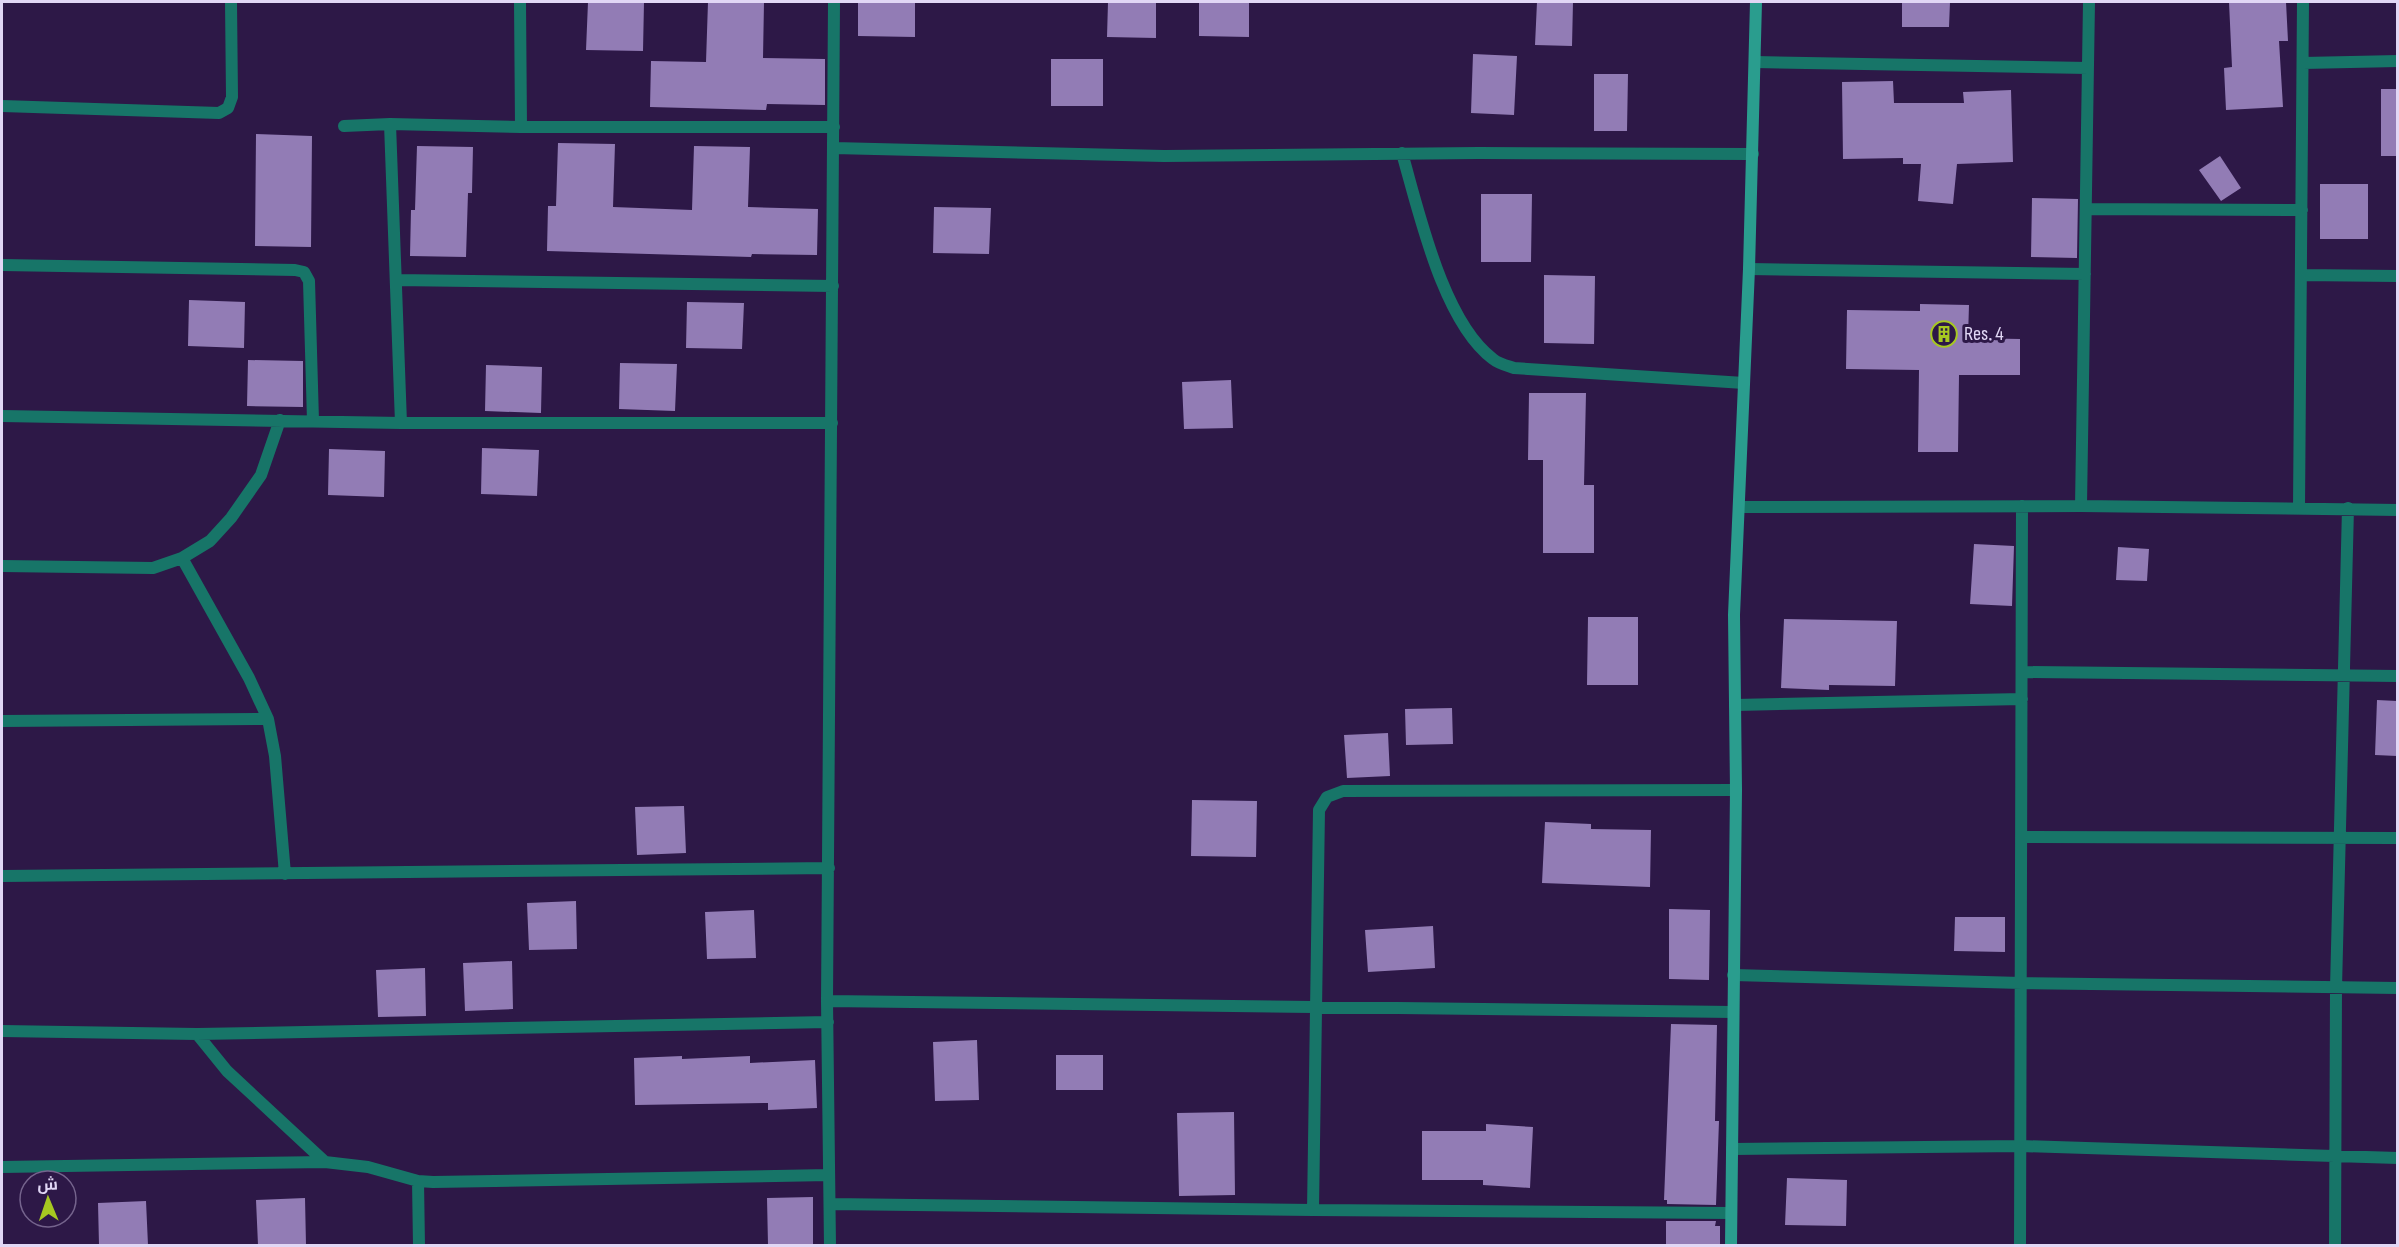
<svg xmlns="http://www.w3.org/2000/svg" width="2399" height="1247" font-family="'Sofia Sans Condensed',Cairo,sans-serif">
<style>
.building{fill:#927cb5}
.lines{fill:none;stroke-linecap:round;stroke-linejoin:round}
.street{stroke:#177568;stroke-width:12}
.secondary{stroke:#2a9d8e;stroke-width:12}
.labels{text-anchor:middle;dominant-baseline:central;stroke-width:6;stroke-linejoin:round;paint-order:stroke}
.poi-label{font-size:20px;fill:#e1d7f5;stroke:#2d1847;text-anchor:start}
</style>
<rect width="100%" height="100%" fill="#2d1847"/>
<!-- building -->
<path class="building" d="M588,2H644L643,51L586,50Z
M708,2H764L763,58L825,59V105L767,104L766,110L650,107L651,61L706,62Z
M858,2H915V37L858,36Z
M1108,2H1156V38L1107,37Z
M1199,2H1249V37L1199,36Z
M1537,2H1573L1572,46L1535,45Z
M1902,2H1950L1949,27H1902Z
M2229,2H2286L2288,41H2279L2283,107L2226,110L2224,68L2232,67Z
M1473,54L1517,56L1514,115L1471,113Z
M1051,59H1103V106H1051Z
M1594,74H1628L1627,131H1594Z
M1893,81L1894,103H1964L1963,92L2011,90L2013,162L1957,164L1953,204L1918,201L1921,164H1903V158L1843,159L1842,82Z
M2381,89H2397V156H2381Z
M256,134L312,136L311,247L255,246Z
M558,143L615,144L613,207L692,210L694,146L750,147L748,207L818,209L817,255L752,254L751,257L547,251L548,206H556Z
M417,146L473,147L472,193H468L466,257L410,256L411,210H415Z
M2220,156L2241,188L2221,201L2199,170Z
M2320,184H2368V239H2320Z
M1481,194H1532L1531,262H1481Z
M2032,198L2078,199L2077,258L2031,257Z
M934,207L991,208L989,254L933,253Z
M1544,275L1595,276L1594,344L1544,343Z
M189,300L245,302L244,348L188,346Z
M687,302L744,303L742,349L686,348Z
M1920,304L1969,305L1968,338L2020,339V375H1959L1958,452H1918L1919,370L1846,369L1847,310L1920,311Z
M248,360L303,361V407L247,406Z
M620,363L677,364L675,411L619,409Z
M486,365L542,367L541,413L485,411Z
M1231,380L1233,428L1184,429L1182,382Z
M1529,393H1586L1584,485H1594V553H1543V460H1528Z
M482,448L539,450L537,496L481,494Z
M329,449L385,451L384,497L328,495Z
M1974,544L2014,546L2012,606L1970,604Z
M2118,547L2149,549L2147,581L2116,580Z
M1588,617H1638V685H1587Z
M1784,619L1897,621L1895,686L1829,685V690L1781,688Z
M2377,700L2397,701V756L2375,755Z
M1452,708L1453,744L1406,745L1405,709Z
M1388,733L1390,776L1347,778L1344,735Z
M1192,800L1257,801L1256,857L1191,856Z
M684,806L686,853L637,855L635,807Z
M1545,822L1591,824V829L1651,830L1650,887L1542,883Z
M576,901L577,949L529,950L527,903Z
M1669,909L1710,910L1709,980L1669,979Z
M754,910L756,958L707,959L705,912Z
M1955,917H2005V952L1954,951Z
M1433,926L1435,968L1368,972L1365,930Z
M512,961L513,1009L465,1011L463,963Z
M425,968L426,1016L378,1017L376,970Z
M1671,1024L1717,1025L1715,1121H1719L1716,1205L1667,1204V1200H1664Z
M977,1040L979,1100L935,1101L933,1042Z
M1056,1055H1103V1090H1056Z
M682,1056V1059L750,1056V1063L815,1060L817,1108L768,1110V1103L635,1105L634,1058Z
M1234,1112L1235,1195L1179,1196L1177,1113Z
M1486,1124L1533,1127L1530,1188L1483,1185V1180H1422V1131H1486Z
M1787,1178L1847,1180L1846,1226L1785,1225Z
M813,1197V1245H768L767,1198Z
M305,1198L306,1245H258L256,1200Z
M146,1201L148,1245H99L98,1203Z
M1666,1221H1716L1715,1226H1720V1245H1666Z"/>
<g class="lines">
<!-- street -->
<path class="street" d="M520,2L521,127
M1755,62L2088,68
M2303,63L2398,61
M2,106L219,113L228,108L232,97L231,2
M390,124L401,423
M344,126L390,124L521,127H834
M834,148L1164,156L1479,153L1753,154
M1402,153C1419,212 1443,322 1493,359C1499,364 1508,366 1514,368L1744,383
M2087,209L2302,210
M2,265L295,270L304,272L309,281L313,421
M1749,269L2085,274
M2301,275L2398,276
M396,280L833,286
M2,416L401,423H832
M2081,506L2089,2
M1739,507L2081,506L2398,510
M2299,508L2303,2
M182,558L249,678L268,719L275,756L285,874
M2,566L153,568L182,558L210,541L231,518L261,475L280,420
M2022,672L2398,676
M1735,705L2022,699
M2,721L268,719
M2021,837L2398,838
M2,876L829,868
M1733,975L2021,983L2398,988
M827,1001L1733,1012
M2,1031L197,1034L828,1022
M197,1034L227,1071L325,1162
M1732,1149L2021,1146L2398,1158
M2,1167L325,1162L368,1167L418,1181L433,1182L829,1175
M418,1181L419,1246
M830,1204L1313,1210L1731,1213
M1313,1210L1319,810L1327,797L1343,791L1736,790
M830,1246L827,1001L834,2
M2020,1246L2022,506
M2335,1246L2336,988L2348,508"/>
<!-- secondary -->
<path class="secondary" d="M1731,1246L1736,790L1734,615L1749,269L1756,2"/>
</g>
<!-- icons -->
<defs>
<g id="building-ring" transform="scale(1.35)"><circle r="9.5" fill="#2d1847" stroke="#a6c821" stroke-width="1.5"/><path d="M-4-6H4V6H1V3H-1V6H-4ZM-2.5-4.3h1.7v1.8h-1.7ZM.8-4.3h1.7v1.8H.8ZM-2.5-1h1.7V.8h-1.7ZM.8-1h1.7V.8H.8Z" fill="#a6c821"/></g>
</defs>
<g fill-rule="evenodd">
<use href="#building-ring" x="1944" y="334"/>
</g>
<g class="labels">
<!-- poi labels -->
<g class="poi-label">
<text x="1964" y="334">Res. 4</text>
</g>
</g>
<!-- border -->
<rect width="2399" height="1247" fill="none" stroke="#e1d7f5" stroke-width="6"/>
<!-- north arrow -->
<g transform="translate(48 1199) rotate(358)"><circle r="28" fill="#2d1847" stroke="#75648d" stroke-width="1.5"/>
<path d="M0-4.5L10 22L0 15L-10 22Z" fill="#a6c821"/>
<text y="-9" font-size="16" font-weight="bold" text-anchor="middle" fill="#e1d7f5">ش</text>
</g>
</svg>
